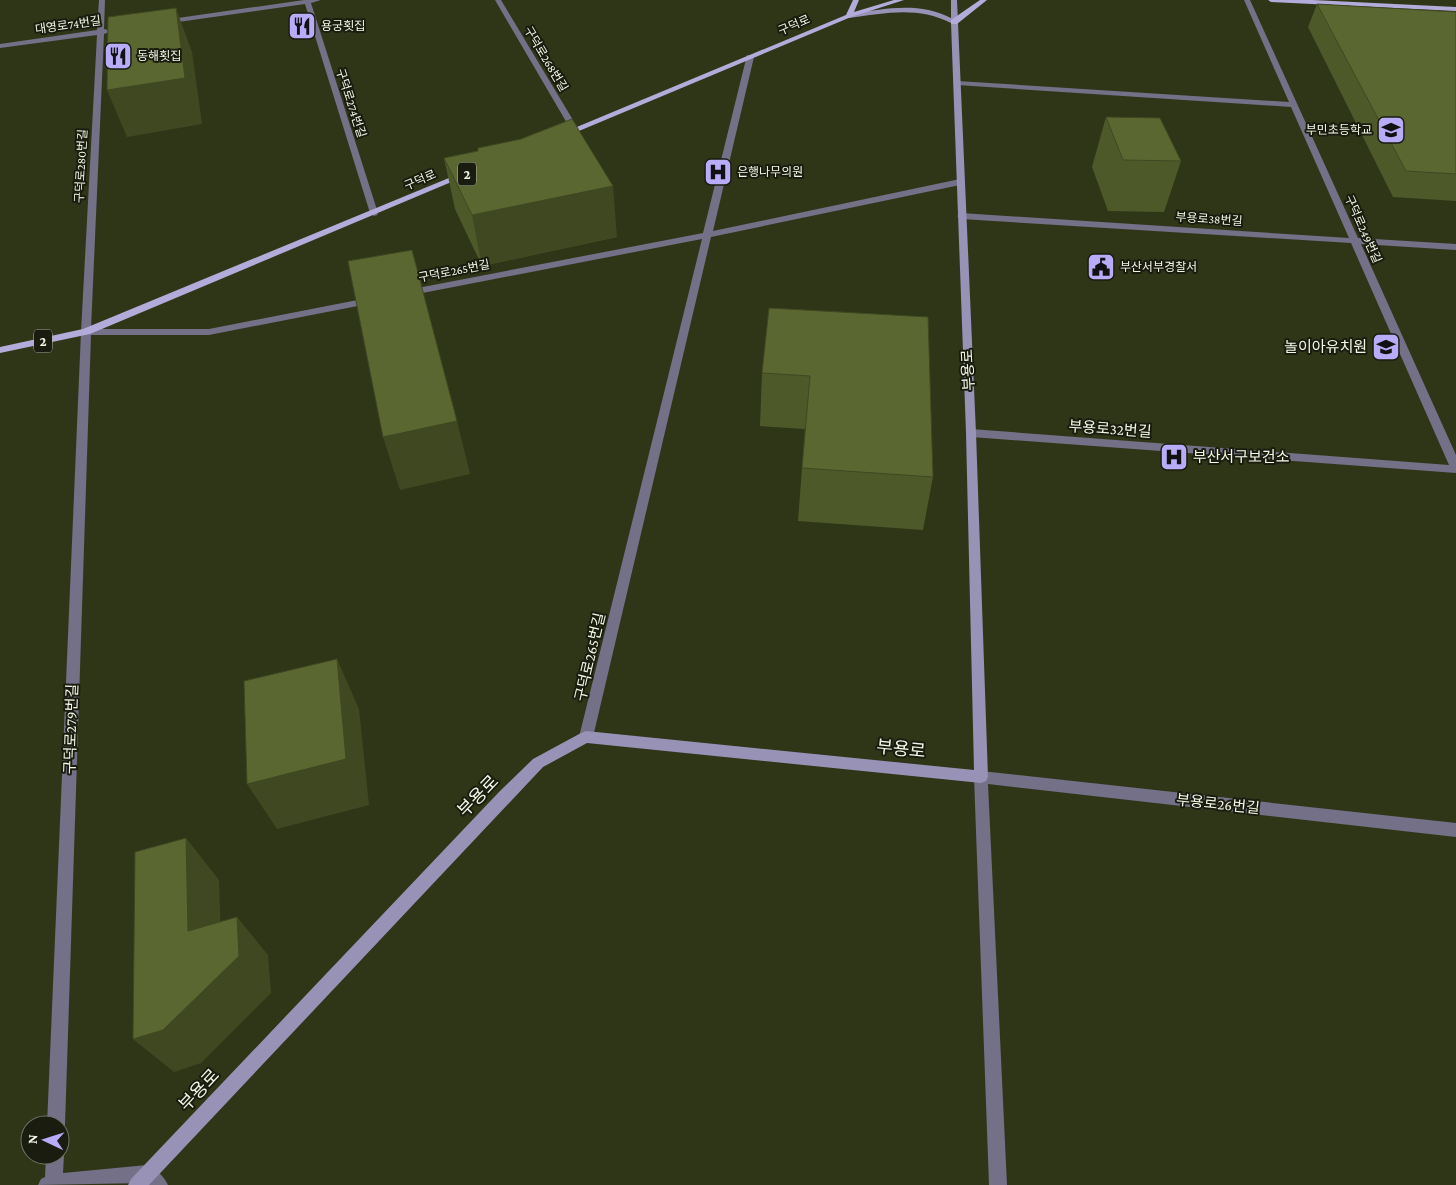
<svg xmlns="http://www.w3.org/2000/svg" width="1456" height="1185" font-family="'Crimson Pro','Noto Sans KR',serif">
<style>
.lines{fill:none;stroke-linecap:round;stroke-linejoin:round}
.street{fill:#737087;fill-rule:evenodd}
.secondary{fill:#9792b6;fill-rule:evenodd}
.primary{fill:#b3acdb;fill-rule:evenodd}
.wall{fill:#4e592a}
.shaded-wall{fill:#404822}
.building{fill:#5b6731;stroke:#404822}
.labels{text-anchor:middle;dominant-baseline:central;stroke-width:4;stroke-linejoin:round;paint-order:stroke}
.far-street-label{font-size:12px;fill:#f2f7e5;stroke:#191c0f}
.far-poi-label{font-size:12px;fill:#f2f7e5;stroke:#191c0f;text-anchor:start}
.shield{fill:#191c0f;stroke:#b1b5a5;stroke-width:1}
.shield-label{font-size:14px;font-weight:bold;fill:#f2f7e5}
.poi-label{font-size:15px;fill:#f2f7e5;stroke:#191c0f;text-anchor:end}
.street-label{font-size:15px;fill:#f2f7e5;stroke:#191c0f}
.near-street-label{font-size:18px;fill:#f2f7e5;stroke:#191c0f}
</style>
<rect width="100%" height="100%" fill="#2f3618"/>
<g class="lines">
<!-- street -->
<path class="street" d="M99,0H105L104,29L112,31L104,34L91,329H209L373,297L378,300L373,303L209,335H91L65,1125L60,1132V1125H47L81,332L97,35L0,48V44L97,30Z
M304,0H321L311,3L378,213L377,215L374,216L370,213L305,4L164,24L160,22L164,20Z
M495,0H501L579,130L578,132L571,130Z
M1244,0H1250L1358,238L1456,244V250L1361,244L1456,455V473L971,437L966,433L971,429L1449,465L1351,243L961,219L957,216L961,213L1349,238L1291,107L957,85L953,83L957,81L1289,102Z
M747,55L754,57L713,231L960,179L964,182L960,185L711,237L593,737L591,741L586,743L581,741L579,737L702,239L407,296L402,293L407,290L703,233Z
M981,771L1456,823V837L988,784L1007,1185H989L974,777L976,773Z
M60,1148L64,1155L63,1173L147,1165C156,1169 164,1176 168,1185H146L144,1183L38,1185L41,1179L45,1177L46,1155H60Z"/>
<!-- secondary -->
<path class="secondary" d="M951,0H957L976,433L988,777L986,781L981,783L587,743L543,767L149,1185H128L131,1179L499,792L533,759L581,733L586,731L974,770L966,433L951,23C918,6 885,13 849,18L845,16L849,14C883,9 919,1 951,18Z"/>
<!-- primary -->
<path class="primary" d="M853,0H859L854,12L894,0H904L851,17L567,136L560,134L846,15Z
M980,0H987L957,24H951V20Z
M1268,0H1313L1456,7V11L1271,2Z
M461,173L468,175L90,334L0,353V347L83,329Z"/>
</g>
<!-- wall -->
<path class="wall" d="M1317,4L1456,12V201L1393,197L1308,27Z
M1106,117L1181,161L1164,212L1108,211L1092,167Z
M478,151L617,237L482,266L455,209L444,158Z
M769,308L933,477L923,530L798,521L805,429L760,426L762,373Z"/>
<!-- shaded-wall -->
<path class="shaded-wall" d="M176,8L192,52L202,124L127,137L107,90Z
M613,186L617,237L482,266L472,215Z
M457,421L470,474L400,490L383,437Z
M337,659L359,709L369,805L277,829L247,784Z
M186,838L219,880L222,969L188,931Z
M237,917L268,955L271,993L201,1063L174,1072L133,1039Z"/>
<!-- building -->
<path class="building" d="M1317,4L1456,12V174L1406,171Z
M176,8L185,78L107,90L108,17Z
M1106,117L1160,118L1181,161L1123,160Z
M572,119L613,186L472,215L444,158L478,151V148L521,139Z
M412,250L457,421L383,437L348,261Z
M769,308L928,317L933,477L802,468L810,376L762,373Z
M337,659L346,759L247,784L244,681Z
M186,838L188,931L237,917L239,956L163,1030L133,1039L135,852Z"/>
<!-- icons -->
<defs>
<g id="restaurant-square" transform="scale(1.4375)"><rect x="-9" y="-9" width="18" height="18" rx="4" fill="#b8abf7" stroke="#191c0f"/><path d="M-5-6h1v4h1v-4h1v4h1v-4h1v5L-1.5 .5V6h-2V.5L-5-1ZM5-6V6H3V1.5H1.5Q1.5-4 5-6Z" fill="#111"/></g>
<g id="school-square" transform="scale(1.4375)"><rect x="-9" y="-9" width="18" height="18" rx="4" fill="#b8abf7" stroke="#191c0f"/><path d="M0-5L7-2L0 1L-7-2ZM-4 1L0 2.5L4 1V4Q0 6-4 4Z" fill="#111"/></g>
<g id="hospital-square" transform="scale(1.4375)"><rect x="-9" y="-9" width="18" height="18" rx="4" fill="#b8abf7" stroke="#191c0f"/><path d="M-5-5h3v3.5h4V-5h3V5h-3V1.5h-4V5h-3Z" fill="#111"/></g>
<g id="civic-square" transform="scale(1.4375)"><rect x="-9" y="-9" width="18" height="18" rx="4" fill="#b8abf7" stroke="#191c0f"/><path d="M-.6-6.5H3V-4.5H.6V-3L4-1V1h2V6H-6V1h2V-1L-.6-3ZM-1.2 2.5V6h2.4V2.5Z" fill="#111"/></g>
</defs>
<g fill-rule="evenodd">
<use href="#restaurant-square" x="302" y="26"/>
<use href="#restaurant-square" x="118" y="56"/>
<use href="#school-square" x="1391" y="130"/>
<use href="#hospital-square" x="718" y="172"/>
<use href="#civic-square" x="1101" y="267"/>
<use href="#school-square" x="1386" y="347"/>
<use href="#hospital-square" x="1174" y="457"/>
</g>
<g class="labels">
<!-- far-street labels -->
<g class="far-street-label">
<text transform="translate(68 25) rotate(-8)">대영로74번길</text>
<text transform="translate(794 25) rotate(-23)">구덕로</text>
<text transform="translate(546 59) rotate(59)">구덕로268번길</text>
<text transform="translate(351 103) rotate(72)">구덕로274번길</text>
<text transform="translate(81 166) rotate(-87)">구덕로280번길</text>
<text transform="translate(420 180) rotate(-23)">구덕로</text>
<text transform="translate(1209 219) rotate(4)">부용로38번길</text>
<text transform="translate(1363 229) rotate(66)">구덕로249번길</text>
<text transform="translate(454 271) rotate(-11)">구덕로265번길</text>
</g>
<!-- far-poi labels -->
<g class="far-poi-label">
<text x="321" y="26">용궁횟집</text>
<text x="137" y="56">동해횟집</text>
<text x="1372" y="130" text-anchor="end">부민초등학교</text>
<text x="737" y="172">은행나무의원</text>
<text x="1120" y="267">부산서부경찰서</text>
</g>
<!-- shield labels -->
<g class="shield">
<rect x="458" y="162.5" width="18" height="23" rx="4"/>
<rect x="34" y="329.5" width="18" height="23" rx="4"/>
</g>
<g class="shield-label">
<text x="467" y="174">2</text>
<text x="43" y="341">2</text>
</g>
<!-- poi labels -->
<g class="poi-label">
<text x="1367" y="347">놀이아유치원</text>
<text x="1193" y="457" text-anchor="start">부산서구보건소</text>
</g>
<!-- street labels -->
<g class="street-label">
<text transform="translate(968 370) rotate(-93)">부용로</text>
<text transform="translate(1110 429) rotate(4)">부용로32번길</text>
<text transform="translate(590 657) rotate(-77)">구덕로265번길</text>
<text transform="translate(71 729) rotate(-88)">구덕로279번길</text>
<text transform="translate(1218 804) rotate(6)">부용로26번길</text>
</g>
<!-- near-street labels -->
<g class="near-street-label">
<text transform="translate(901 749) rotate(6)">부용로</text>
<text transform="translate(478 796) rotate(-46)">부용로</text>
<text transform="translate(199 1090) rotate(-47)">부용로</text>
</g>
</g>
<!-- north arrow -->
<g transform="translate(45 1140) rotate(274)"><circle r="24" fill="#191c0f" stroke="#707465"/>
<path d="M0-4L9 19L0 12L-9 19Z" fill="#b8abf7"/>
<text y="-8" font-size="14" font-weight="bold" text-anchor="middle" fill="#f2f7e5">N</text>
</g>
</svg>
